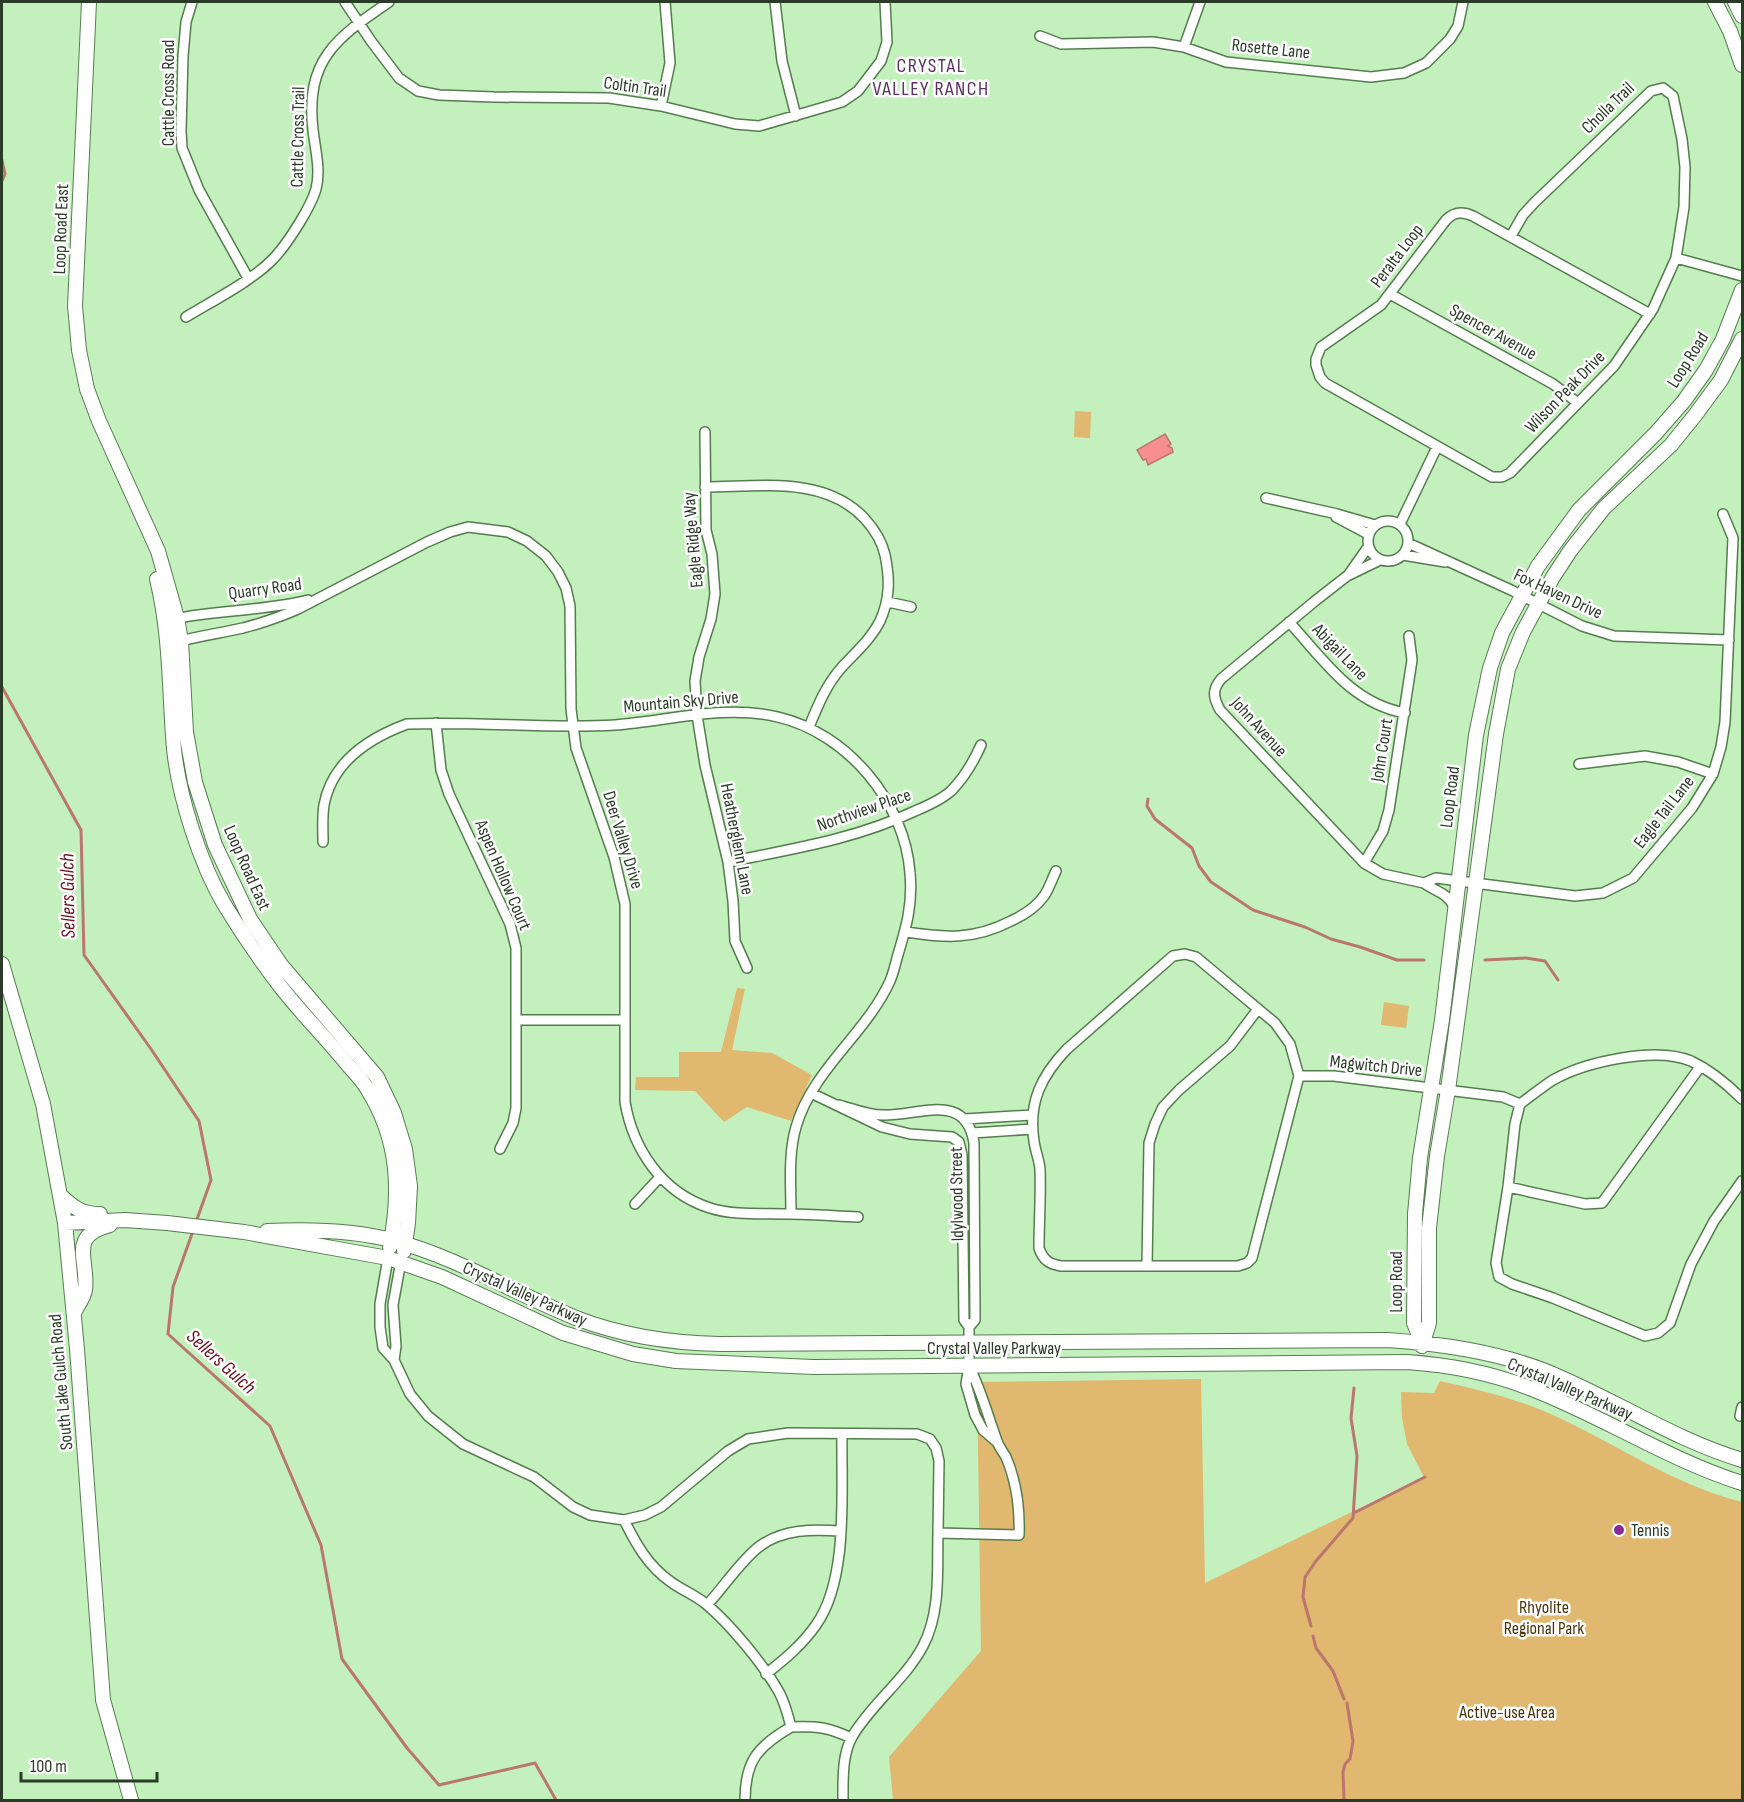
<svg xmlns="http://www.w3.org/2000/svg" width="1744" height="1802" font-family="'Sofia Sans Condensed',sans-serif">
<style>
.green{fill:#e0b86f}
.water{fill:#f88f8e;stroke:#ba766f;stroke-width:1.5}
.lines{fill:none;stroke-linecap:round;stroke-linejoin:round}
.stream{stroke:#ba766f;stroke-width:3}
.street-casing{stroke:#547d4e;stroke-width:12}
.secondary-casing{stroke:#547d4e;stroke-width:16}
.street{stroke:#fff;stroke-width:9}
.secondary{stroke:#fff;stroke-width:14}
.poi-dot{fill:#862a96;stroke:#fff;stroke-width:2}
.labels{text-anchor:middle;dominant-baseline:central;stroke-width:5;stroke-linejoin:round;paint-order:stroke}
.street-label{font-size:18px;fill:#2a3c27;stroke:#fff}
.poi-label{font-size:18px;fill:#2a3c27;stroke:#fff;text-anchor:start}
.park-label{font-size:18px;fill:#483409;stroke:#fff}
.neighbourhood-label{font-size:20px;letter-spacing:1.5px;fill:#5c2f64;stroke:#fff}
.water-label{font-size:20px;font-style:italic;fill:#6f121c;stroke:#fff}
</style>
<rect width="100%" height="100%" fill="#c3f0bc"/>
<!-- green -->
<path class="green" d="M1075,411L1091,412L1090,438L1074,437Z
M737,988L745,989L732,1050L772,1053L812,1075L791,1121L747,1107L724,1122L695,1091L635,1090L636,1077H679V1052H721Z
M1384,1002L1409,1006L1406,1028L1381,1025Z
M1201,1379L1205,1583L1424,1477L1407,1444L1402,1418L1401,1392L1434,1393L1440,1381C1480,1390 1518,1399 1555,1416C1618,1445 1674,1485 1742,1502V1800H893L889,1757L981,1651L977,1382Z"/>
<!-- water -->
<path class="water" d="M1165,434L1171,444L1168,446L1172,448L1173,452L1148,465L1146,459L1143,460L1137,450Z"/>
<g class="lines">
<!-- stream -->
<path class="stream" d="M2,160L5,174L2,181
M2,687L81,830L84,955L151,1049L199,1121L211,1180L196,1222
M1148,799L1147,806L1155,819L1192,848L1199,866L1211,882L1253,910L1305,927L1331,939L1360,947L1397,960H1424
M1485,960L1526,958L1545,961L1558,980
M193,1231L173,1287L168,1334L270,1426L321,1545L342,1659L407,1748L439,1785L535,1763L556,1800
M1354,1513L1425,1477
M1311,1626L1303,1597L1305,1577L1316,1561L1353,1518L1357,1456L1351,1418L1354,1388
M1313,1636L1316,1648L1333,1671L1344,1699
M1344,1800L1343,1772L1345,1764L1350,1759L1353,1741L1347,1703"/>
<!-- street casing -->
<g class="street-casing">
<path id="street" d="M192,2L186,22L183,56L181,131L182,148L199,190L248,278
M345,2L371,41L399,78L418,91L439,95L494,97L609,98L661,106L735,124L759,126L842,102L858,91L881,61L887,42L885,2
M775,2L782,61L796,116
M1040,36L1061,44L1153,42L1184,47L1226,62L1371,77L1404,73L1426,63L1450,39L1458,26L1463,2
M1184,47L1200,2
M661,106L670,63L665,2
M1511,236L1523,215L1535,202L1651,91L1663,88L1673,96L1682,139L1685,167L1684,207L1676,258L1653,309L1614,366L1510,473L1502,477H1492L1325,383L1320,377L1316,365V359L1321,347L1381,305L1446,220C1454,212 1462,211 1473,216L1650,314
M1676,258L1742,276
M1390,294L1553,384L1578,403
M186,317C212,301 252,281 273,259C284,248 292,235 300,222C306,212 313,200 316,189C321,170 315,148 313,130C305,60 336,38 389,2
M705,432L706,530L712,554L715,594L711,619L699,657L695,681L697,715L705,765L728,862L733,901L735,941L747,968
M705,487C759,487 825,475 865,519C874,529 882,541 885,555C890,579 890,599 880,621C871,639 855,653 842,667C826,685 818,705 809,727
M1266,498L1337,514L1375,525
M1336,517L1368,534
M1368 541a20 20 0 1 1 40 0a20 20 0 1 1-40 0Z
M1400,524L1437,447
M1408,543L1511,590L1582,626L1614,636L1729,640
M1403,555L1445,562
M1380,560L1347,576L1315,601L1221,679C1212,690 1213,697 1220,710L1364,863L1383,874L1424,883
M1349,574L1368,547
M888,602L911,607
M173,619C218,610 264,611 308,600
M1289,622C1324,660 1351,703 1405,713
M177,642C198,636 221,633 243,628C262,623 280,617 298,609L427,542L450,532L468,527L508,532L527,541L546,556L558,572L566,588L570,606L571,709L576,748L614,857L625,904V1102C633,1149 662,1193 710,1208C735,1216 763,1213 788,1214C811,1214 834,1216 858,1217
M436,723L441,770L449,794L510,924L516,948V1108L513,1123L500,1149
M1579,764L1645,756L1678,762L1713,774
M323,842C323,830 322,817 324,805C332,762 369,738 407,724C476,721 546,729 615,725C669,721 724,704 778,717C847,733 905,802 910,873C913,905 906,928 897,958C895,966 893,974 890,981C866,1034 812,1070 796,1127C788,1154 791,1186 791,1214
M728,862C792,849 856,839 915,811C927,806 941,800 951,791C965,777 973,763 981,745
M1364,863L1383,831L1389,810L1412,660L1409,636
M1454,907C1448,893 1436,892 1424,883L1436,878L1575,896L1603,893L1633,878L1692,808L1713,774L1721,747L1725,722L1733,538L1723,514
M906,932C945,938 974,940 1011,921C1022,916 1036,907 1044,896C1049,889 1052,879 1056,871
M1185,954L1196,957L1275,1023L1290,1044L1299,1076L1252,1258L1247,1263L1238,1266H1061C1049,1264 1043,1260 1039,1248C1039,1222 1041,1195 1040,1169C1039,1159 1035,1150 1034,1141C1028,1103 1041,1076 1067,1049L1173,956Z
M516,1020H625
M1299,1076H1334L1503,1097L1520,1104
M811,1093L882,1127L910,1134L952,1137L959,1142L962,1155L964,1320L969,1327
M1742,1099C1727,1084 1710,1070 1691,1061C1656,1046 1585,1062 1553,1080C1542,1087 1531,1096 1520,1104L1515,1124L1508,1187L1496,1263L1499,1277L1512,1284L1553,1298L1645,1336L1658,1333L1670,1323L1691,1264L1714,1221L1742,1181
M839,1105C854,1109 870,1116 885,1115C921,1115 966,1092 974,1143L975,1320L969,1327V1366L966,1384L975,1415L983,1430L997,1442
M965,1119L1032,1115
M972,1133L1033,1129
M1508,1187L1585,1204L1602,1203L1700,1067
M635,1204L660,1177
M388,1258L380,1304V1327L383,1348L394,1360L410,1394L428,1416L463,1444L534,1477L573,1507L590,1515L624,1520C636,1544 648,1566 671,1582C682,1590 695,1595 706,1604C731,1625 763,1664 779,1692C785,1703 788,1715 791,1727C758,1746 745,1761 745,1800
M1147,1266L1149,1143L1155,1124L1163,1107L1179,1090L1230,1046L1258,1009
M394,1360L396,1346L393,1305L401,1261
M1740,1416L1742,1407
M624,1520L645,1515L661,1507L728,1451L748,1439L788,1433L917,1434L930,1439L936,1448L939,1461L938,1533L1019,1535C1020,1507 1017,1483 1006,1457C1003,1452 999,1447 997,1441C988,1416 981,1390 969,1366
M707,1605C722,1589 743,1558 760,1546C783,1529 813,1529 840,1531
M766,1674C785,1659 802,1645 816,1625C849,1579 841,1490 842,1434
M791,1727C817,1726 828,1727 851,1738
M843,1800C843,1780 842,1755 852,1737C871,1704 905,1680 923,1646C941,1612 937,1570 938,1533"/>
</g>
<!-- secondary casing -->
<g class="secondary-casing">
<path id="secondary" d="M89,2L75,306L79,350L87,389L99,421L158,551L177,618L181,641L186,732L195,782L215,845L250,919L281,965L377,1077L394,1113L405,1149L410,1186L408,1223L404,1251
M1715,2L1730,31L1742,65
M1735,2L1742,16
M157,579C171,637 169,691 174,749C179,797 200,863 224,904C241,932 260,960 280,986C301,1013 326,1038 348,1065C355,1073 363,1081 368,1090C399,1140 401,1191 390,1247
M2,964L43,1104L65,1223L77,1349L103,1700L131,1800
M61,1196C74,1208 82,1214 100,1214
M65,1223L125,1220L167,1223L244,1232L388,1258L442,1277L563,1333L633,1354L676,1361L813,1367L1407,1362C1450,1365 1492,1373 1532,1389C1604,1417 1669,1460 1742,1483
M267,1231C308,1229 355,1230 395,1241C459,1258 515,1294 576,1318C622,1336 671,1343 720,1344L1388,1340C1441,1344 1492,1351 1543,1370C1611,1397 1672,1439 1742,1460
M75,1311C78,1305 84,1297 85,1290C89,1260 67,1236 110,1225
M1422,1342L1414,1323L1415,1214L1420,1158L1442,1020L1476,735L1490,668L1502,633L1538,566L1579,510L1656,433L1684,401L1706,370L1723,339L1742,290
M1422,1346L1429,1323V1228L1437,1156L1448,1090L1496,734L1508,669L1523,632L1553,577L1570,551L1604,508L1671,445L1696,414L1721,380L1742,339"/>
</g>
<!-- street -->
<use href="#street" class="street"/>
<!-- secondary -->
<use href="#secondary" class="secondary"/>
</g>
<!-- markers -->
<circle class="poi-dot" cx="1619" cy="1530" r="6"/>
<g class="labels">
<!-- street labels -->
<g class="street-label">
<text transform="translate(1271 49) rotate(6)">Rosette Lane</text>
<text transform="translate(635 87) rotate(8)">Coltin Trail</text>
<text transform="translate(168 93) rotate(-90)">Cattle Cross Road</text>
<text transform="translate(1608 108) rotate(-44)">Cholla Trail</text>
<text transform="translate(298 137) rotate(-89)">Cattle Cross Trail</text>
<text transform="translate(61 229) rotate(-88)">Loop Road East</text>
<text transform="translate(1397 256) rotate(-53)">Peralta Loop</text>
<text transform="translate(1493 332) rotate(29)">Spencer Avenue</text>
<text transform="translate(1688 360) rotate(-58)">Loop Road</text>
<text transform="translate(1565 392) rotate(-46)">Wilson Peak Drive</text>
<text transform="translate(693 540) rotate(-95)">Eagle Ridge Way</text>
<text transform="translate(265 589) rotate(-8)">Quarry Road</text>
<text transform="translate(1558 594) rotate(25)">Fox Haven Drive</text>
<text transform="translate(1340 652) rotate(46)">Abigail Lane</text>
<text transform="translate(681 702) rotate(-5)">Mountain Sky Drive</text>
<text transform="translate(1259 727) rotate(48)">John Avenue</text>
<text transform="translate(1382 750) rotate(-81)">John Court</text>
<text transform="translate(1450 797) rotate(-83)">Loop Road</text>
<text transform="translate(864 810) rotate(-19)">Northview Place</text>
<text transform="translate(1664 812) rotate(-52)">Eagle Tail Lane</text>
<text transform="translate(737 839) rotate(79)">Heatherglenn Lane</text>
<text transform="translate(623 840) rotate(73)">Deer Valley Drive</text>
<text transform="translate(247 868) rotate(66)">Loop Road East</text>
<text transform="translate(503 875) rotate(67)">Aspen Hollow Court</text>
<text transform="translate(1376 1066) rotate(6)">Magwitch Drive</text>
<text transform="translate(957 1194) rotate(-91)">Idylwood Street</text>
<text transform="translate(1396 1282) rotate(-90)">Loop Road</text>
<text transform="translate(525 1294) rotate(24)">Crystal Valley Parkway</text>
<text x="994" y="1348">Crystal Valley Parkway</text>
<text transform="translate(61 1382) rotate(-95)">South Lake Gulch Road</text>
<text transform="translate(1570 1389) rotate(23)">Crystal Valley Parkway</text>
</g>
<!-- poi labels -->
<g class="poi-label">
<text x="1631" y="1530">Tennis</text>
</g>
<!-- park labels -->
<g class="park-label">
<text x="1544" y="1607">Rhyolite<tspan x="1544" dy="21">Regional Park</tspan></text>
<text x="1507" y="1712">Active-use Area</text>
</g>
<!-- neighbourhood labels -->
<g class="neighbourhood-label">
<text x="931" y="66">CRYSTAL<tspan x="931" dy="23">VALLEY RANCH</tspan></text>
</g>
<!-- water labels -->
<g class="water-label">
<text transform="translate(68 896) rotate(-91)">Sellers Gulch</text>
<text transform="translate(221 1362) rotate(42)">Sellers Gulch</text>
</g>
</g>
<!-- border -->
<rect width="1744" height="1802" fill="none" stroke="#2a3c27" stroke-width="6"/>
<!-- scale -->
<path d="M21 1772v9h136v-9" fill="none" stroke="#2a3c27" stroke-width="3"/>
<text x="30" y="1772" font-size="18" fill="#2a3c27" stroke="#ffffff" stroke-width="4.5" paint-order="stroke">100 m</text>
</svg>
